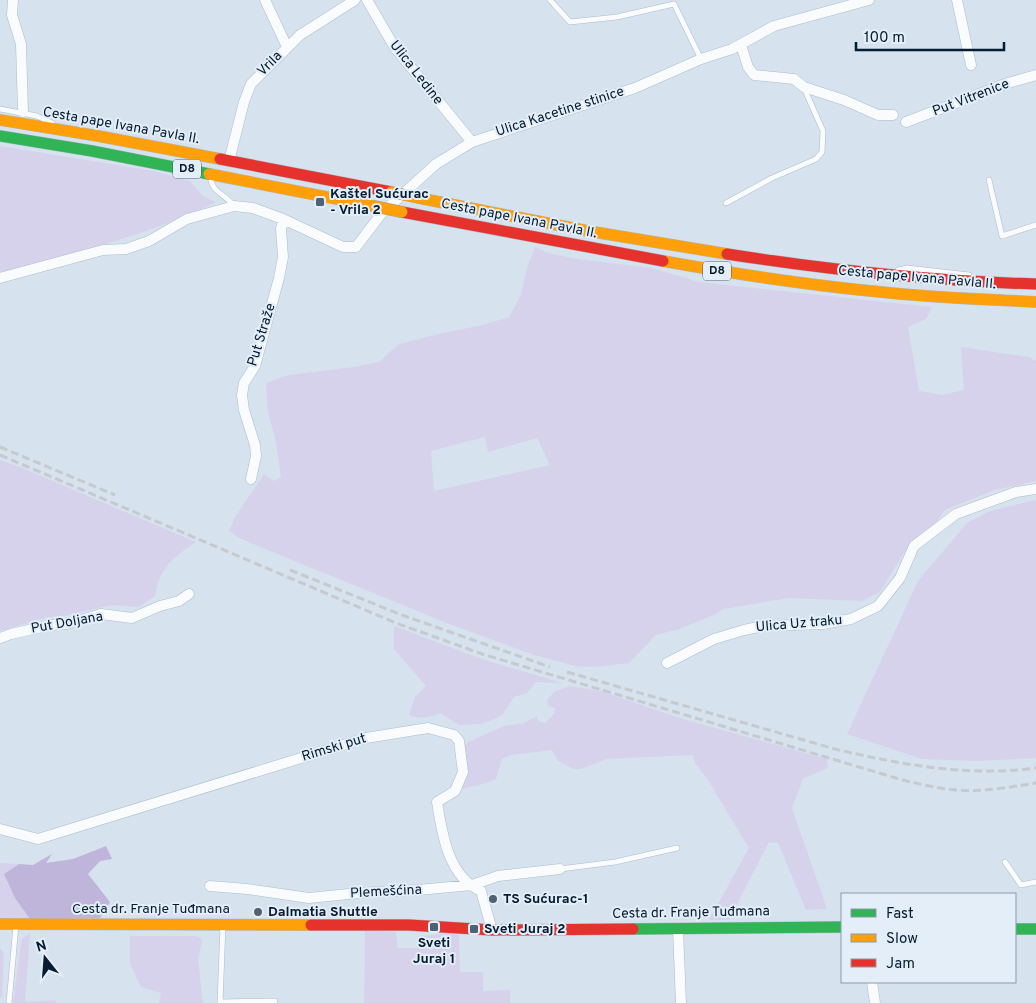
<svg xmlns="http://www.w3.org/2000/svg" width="1036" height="1003" font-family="Overpass,sans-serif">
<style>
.green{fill:#d7d2ec;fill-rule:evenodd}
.forest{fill:#bfb4d9}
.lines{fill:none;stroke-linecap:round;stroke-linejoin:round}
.lane-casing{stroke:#acbccb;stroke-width:6}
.street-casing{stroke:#acbccb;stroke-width:11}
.fast-casing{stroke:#acbccb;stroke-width:12}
.slow-casing{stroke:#acbccb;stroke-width:12}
.jam-casing{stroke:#acbccb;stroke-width:12}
.lane{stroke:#f9fbfc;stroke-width:5}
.street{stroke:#f9fbfc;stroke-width:10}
.fast{stroke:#30b455;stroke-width:11}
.slow{stroke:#ff9f0a;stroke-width:11}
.jam{stroke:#e5322d;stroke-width:11}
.rail{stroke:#c6cacf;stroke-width:3;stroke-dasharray:8 4;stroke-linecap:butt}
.slow-bridge-casing{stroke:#a2a19e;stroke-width:12;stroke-linecap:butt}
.slow-bridge{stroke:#ff9f0a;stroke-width:11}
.poi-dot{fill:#4f6172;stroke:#e3eef9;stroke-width:2}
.labels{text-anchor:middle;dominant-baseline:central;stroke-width:4;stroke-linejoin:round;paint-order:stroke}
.shield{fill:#e3eef9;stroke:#485b6c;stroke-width:1}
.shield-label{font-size:12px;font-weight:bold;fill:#061c30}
.street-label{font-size:14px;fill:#061c30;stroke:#e3eef9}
.poi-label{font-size:14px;font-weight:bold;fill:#061c30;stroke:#e3eef9;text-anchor:start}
</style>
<rect width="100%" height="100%" fill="#d6e2ee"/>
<!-- green -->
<path class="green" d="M0,146L154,171L190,181L203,196L216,202C147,236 74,253 0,273Z
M535,247L548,253L577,259L652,268L699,282L932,307L926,319L908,327L919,391L942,395L964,390L961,347L1029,357L1036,361V481L995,490L945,510L935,524L908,546L880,592L862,601L789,598L724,609L714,615L679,629L656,635L629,663L595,667L575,666L534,655L447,623L270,551L239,538L229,531L235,517L264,474L274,481L281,477L276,442L268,412L266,383L289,375L354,367L379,362L399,344L438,334L483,325L509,317L521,295L527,268ZM485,437L488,452L537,438L550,465L434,491L431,451Z
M0,460L20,467L196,542C173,558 160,566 155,596L138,607L111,605L65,616L48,617L0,631Z
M1036,500V758L976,761L922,759L847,734L918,581L967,523L990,511Z
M394,626L482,659L562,683L536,682L527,693L514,697L503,714L497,718L481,724L459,725L440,713C431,717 419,720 409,715L415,697L426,686L394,649Z
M570,686L600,691L683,719L827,759L828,768L803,779L792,808L827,909L806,910L778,843L769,842L729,920H709L749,848L708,780L695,763L693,755L607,759L581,769H573L558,761L552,750L511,755L502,759L496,779L483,784L461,789L464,746L468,742L504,726L524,723L537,716L538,721L545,723L554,714L555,708L548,706L547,700L554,692Z
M0,863L19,864L4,874L15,898L30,919H0Z
M365,930L396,932L398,948H417L418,936L459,933L460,972H483V991L510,990V1003H364Z
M30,933L25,1002L56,1000V1003H13L21,944L22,939Z
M130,936H196L201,938L202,942L198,959L203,1003H159L161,993L141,987L130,964Z
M0,948L4,954L2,997L0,998Z"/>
<!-- forest -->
<path class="forest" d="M106,846L112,859L100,861L88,874L110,902L100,918L30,919L15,898L4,874L19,864L33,865L52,854L46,863L73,859Z"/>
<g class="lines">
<!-- lane casing -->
<g class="lane-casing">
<path id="lane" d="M550,0L570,22L617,17L674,4L701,59
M0,109L37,116L52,123
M211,176C209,191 227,195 234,206
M989,180L1002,236L1036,225
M726,203L772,178L816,159L822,152L823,131L804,88
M898,270L907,268L969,275
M1005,862L1021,885L1036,882
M560,869L615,862L677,848
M220,1002L275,1001
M9,1003L16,925
M220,1003L223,925"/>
</g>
<!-- street casing -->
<g class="street-casing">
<path id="street" d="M13,0L12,15L21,44L23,112
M265,0L287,47
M367,0L395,48L472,142
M957,0L971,65
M741,45L748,67L754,75L794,79L804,87L844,100L878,115H893
M906,122L1008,83L1036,75
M229,161L244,102L251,84L300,35L355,0
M0,278L103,250L126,249L149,241L187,219L234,206L253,208L283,219L343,247H356L382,213L436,164L472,142L635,88L701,59L732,49L774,26L869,0
M251,479L256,456L255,445L244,410L242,395L244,383L255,366L279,278L283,257L281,229L283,219
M0,638L11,634L51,625L67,624L101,614L132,618L160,606L179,601L189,594
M667,663L714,639L744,630L763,626L823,624L851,619L878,606L900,578L914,546L956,514L1016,492L1036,489
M0,829L38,839L366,738L428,728L454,735L459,741L463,772L455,791L437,802C442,833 448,877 481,891L492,930
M210,886L247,889L309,898L358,893L418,890L472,885L498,876L560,869
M678,929L681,1003
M872,982L875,1003"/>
</g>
<!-- fast casing -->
<g class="fast-casing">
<path id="fast" d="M0,136L92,151L209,174
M633,929L842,927
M1015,929H1036"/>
</g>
<!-- slow casing -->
<g class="slow-casing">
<path id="slow" d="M0,120L98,136L220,159
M209,174L373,206
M424,199L588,231L727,254
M663,261C735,274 808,285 881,292C932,298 984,299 1036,302
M0,924L311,925"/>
</g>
<!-- jam casing -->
<g class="jam-casing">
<path id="jam" d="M220,159L391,192
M402,212L663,261
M727,254C830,270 932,281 1036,284
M311,925H409L492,930L633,929"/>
</g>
<!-- lane -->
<use href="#lane" class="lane"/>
<!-- street -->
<use href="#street" class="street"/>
<!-- fast -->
<use href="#fast" class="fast"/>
<!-- slow -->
<use href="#slow" class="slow"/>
<!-- jam -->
<use href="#jam" class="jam"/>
<!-- rail -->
<path class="rail" d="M0,447L115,495
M0,455L396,623L446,641L482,654L899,779C919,784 939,789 959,790C985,792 1011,787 1036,783
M290,570L399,614L550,667
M567,672L835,749C902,765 968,777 1036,768"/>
<!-- slow-bridge casing -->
<g class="slow-bridge-casing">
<path id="slow-bridge" d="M391,192L424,199
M373,206L402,212"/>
</g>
<!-- slow-bridge -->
<use href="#slow-bridge" class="slow-bridge"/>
</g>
<!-- markers -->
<g class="poi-dot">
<rect x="315" y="197" width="10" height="10" rx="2.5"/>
<circle cx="493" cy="899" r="5"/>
<circle cx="258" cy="912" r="5"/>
<rect x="429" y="922" width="10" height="10" rx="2.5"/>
<rect x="469" y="924" width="10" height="10" rx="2.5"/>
</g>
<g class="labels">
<!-- shield labels -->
<g class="shield">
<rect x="173" y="159.5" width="28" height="19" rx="4"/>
<rect x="703" y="261.5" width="28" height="19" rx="4"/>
</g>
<g class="shield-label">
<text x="187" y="169">D8</text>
<text x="717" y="271">D8</text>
</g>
<!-- street labels -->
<g class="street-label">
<text transform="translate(270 64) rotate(-45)">Vrila</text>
<text transform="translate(416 73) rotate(52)">Ulica Ledine</text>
<text transform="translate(971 98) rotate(-21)">Put Vitrenice</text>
<text transform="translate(560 112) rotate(-18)">Ulica Kacetine stinice</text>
<text transform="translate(121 126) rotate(10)">Cesta pape Ivana Pavla II.</text>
<text transform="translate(519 219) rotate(11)">Cesta pape Ivana Pavla II.</text>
<text transform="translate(917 278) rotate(5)">Cesta pape Ivana Pavla II.</text>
<text transform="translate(262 335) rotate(-73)">Put Straže</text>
<text transform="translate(67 623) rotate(-10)">Put Doljana</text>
<text transform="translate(799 624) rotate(-5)">Ulica Uz traku</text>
<text transform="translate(334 748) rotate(-17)">Rimski put</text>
<text transform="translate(386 892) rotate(-3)">Plemešćina</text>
<text x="151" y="909">Cesta dr. Franje Tuđmana</text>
<text transform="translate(691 913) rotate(-1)">Cesta dr. Franje Tuđmana</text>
</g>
<!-- poi labels -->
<g class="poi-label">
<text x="330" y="194">Kaštel Sućurac<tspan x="330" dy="16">- Vrila 2</tspan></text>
<text x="503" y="899">TS Sućurac-1</text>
<text x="268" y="912">Dalmatia Shuttle</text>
<text x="484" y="929">Sveti Juraj 2</text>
<text x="434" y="943" text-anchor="middle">Sveti<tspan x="434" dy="16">Juraj 1</tspan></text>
</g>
</g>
<!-- legend -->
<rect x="841" y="893" width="175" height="90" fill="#e3eef9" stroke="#8b9aa9"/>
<rect x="851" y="909" width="25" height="8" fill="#30b455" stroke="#8b9aa9"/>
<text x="886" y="918" font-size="15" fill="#061c30">Fast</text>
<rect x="851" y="934" width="25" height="8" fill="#ff9f0a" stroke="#8b9aa9"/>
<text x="886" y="943" font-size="15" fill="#061c30">Slow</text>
<rect x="851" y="959" width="25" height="8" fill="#e5322d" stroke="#8b9aa9"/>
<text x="886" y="968" font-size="15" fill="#061c30">Jam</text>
<!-- north arrow -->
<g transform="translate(45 958) rotate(343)" stroke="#e3eef9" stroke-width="4" paint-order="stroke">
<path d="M0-4L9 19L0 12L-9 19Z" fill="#061c30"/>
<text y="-8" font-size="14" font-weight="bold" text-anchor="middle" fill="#061c30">N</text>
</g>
<!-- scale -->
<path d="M856 42v8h148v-8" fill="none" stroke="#061c30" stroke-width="2.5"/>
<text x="864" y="42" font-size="15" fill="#061c30" stroke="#e3eef9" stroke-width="4" paint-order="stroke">100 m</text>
</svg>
